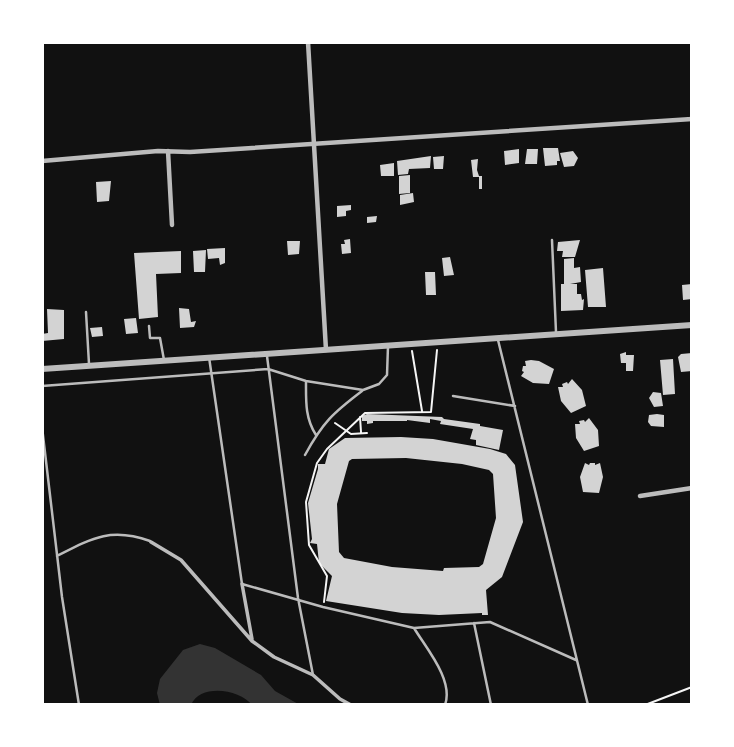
<svg xmlns="http://www.w3.org/2000/svg" width="734" height="747" font-family="'Nunito Sans',sans-serif">
<style>
.water{fill:#333}
.building{fill:#d3d3d3;fill-rule:evenodd}
.lines{fill:none;stroke-linecap:round;stroke-linejoin:round}
.path{stroke:#f5f5f5;stroke-width:2}
.service{stroke:#bcbcbc;stroke-width:2.5}
.pedestrian{stroke:#bcbcbc;stroke-width:3.5}
.minor{stroke:#bcbcbc;stroke-width:4.5}
.tertiary{stroke:#bcbcbc;stroke-width:6}
</style>
<rect width="100%" height="100%" fill="#111"/>
<!-- water -->
<path class="water" d="M200,644L215,648L261,675L275,691L300,705H252C240,689 200,683 191,705H160L157,693L160,679L183,650Z"/>
<!-- building -->
<path class="building" d="M543,148H558L560,161H557V165L545,166Z
M519,149V163L505,165L504,151Z
M527,149H538L537,164H525Z
M573,151L578,158L574,166L564,167L560,153Z
M431,156L430,168L409,169L408,174L398,175L397,161Z
M444,156L443,169H434L433,157Z
M478,159L477,170L479,176H482V189H479V177H473L471,160Z
M394,163V176H381L380,165Z
M410,175V193L399,194V176Z
M111,181L109,201L97,202L96,182Z
M413,193L414,202L400,205V195Z
M351,205V210L346,211V216L337,217V206Z
M377,216L376,222L367,223V217Z
M350,239L351,253L342,254L341,244H345L344,240Z
M580,240L575,257H562L563,251H557L558,242Z
M287,241H300L299,254L288,255Z
M225,248V263L220,265L219,258L208,259L207,249Z
M206,250L205,272H194L193,251Z
M181,251V273L156,274L158,317L139,319L134,253Z
M450,257L454,275L444,276L442,258Z
M574,258V268L580,267L581,282L570,284H577V294H581L582,300L584,299L583,310L561,311V284H564V259Z
M603,268L606,307H588L585,270Z
M425,272H435L436,295H426Z
M692,284V299L683,300L682,285Z
M179,308L189,309L191,322L196,321L194,327L180,328Z
M47,309L64,310V339L42,341V334L48,333Z
M136,318L138,333L126,334L124,319Z
M102,327L103,336L92,337L90,328Z
M626,352V355H634L633,371H626V363H621L620,354Z
M692,353V371L681,372L678,357L681,354Z
M673,359L675,394L663,395L660,360Z
M531,360L539,361L554,369L549,384L533,383L521,376L524,372L522,371L523,366H526L525,361Z
M572,379L582,390L586,406L571,413L561,401L558,387H563L562,384L567,382L568,384Z
M653,392L661,393L663,406L654,407L649,398Z
M367,414L442,417L444,419L480,424V426L503,430L499,450L476,445V440L470,439L473,429L440,424L441,421L430,419V423L407,420V421H373V423L367,424V421H362V416Z
M657,414L664,415V427L651,426L648,422L649,415Z
M589,418L598,430L599,446L584,451L576,438L575,424H580L579,421L584,420L585,422Z
M401,437L433,439L490,449L506,454L515,465L523,522L502,577L486,590L488,615H482V613L439,615L402,613L326,601L332,576L319,563L317,544L310,543L312,539L308,503L318,469V464H325L329,449L345,438ZM406,458L462,464L489,470L493,474L496,518L483,564L479,567L444,568L443,571L392,567L344,558L339,552L337,504L349,461L352,459Z
M585,463L589,465L590,463H595V465L600,463L603,477L599,493L583,492L580,477Z"/>
<g class="lines">
<!-- path -->
<path class="path" d="M412,351L422,411
M360,417L361,432
M335,423L351,434L367,433
M324,602L327,576L309,545L306,502L317,463L327,449L365,413L431,412L437,350
M645,705L692,687"/>
<!-- service -->
<path class="service" d="M552,240L556,332
M86,312L89,364
M149,326L150,338H160L164,360
M498,340L588,705
M267,356L298,598L313,675
M209,357L242,584L323,607L414,628L490,622L576,660
M306,381C306,401 305,418 316,435
M42,386L268,369L306,381L363,390L379,384L387,375L388,346
M453,396L515,406
M42,427L62,597L79,705
M305,455C323,422 333,413 362,391
M57,556C92,538 111,527 150,541
M474,623L491,705
M414,628C426,648 454,680 445,705
M691,705H692"/>
<!-- pedestrian -->
<path class="pedestrian" d="M151,542L181,560L252,641L274,657L313,675L340,699L351,705
M242,584L252,639"/>
<!-- minor -->
<path class="minor" d="M308,42L326,350
M168,151L172,225
M42,161L158,151L190,152L692,119
M640,496L692,488"/>
<!-- tertiary -->
<path class="tertiary" d="M42,369L692,325"/>
</g>
<!-- border -->
<rect width="734" height="747" fill="none" stroke="#ffffff" stroke-width="88"/>
</svg>
